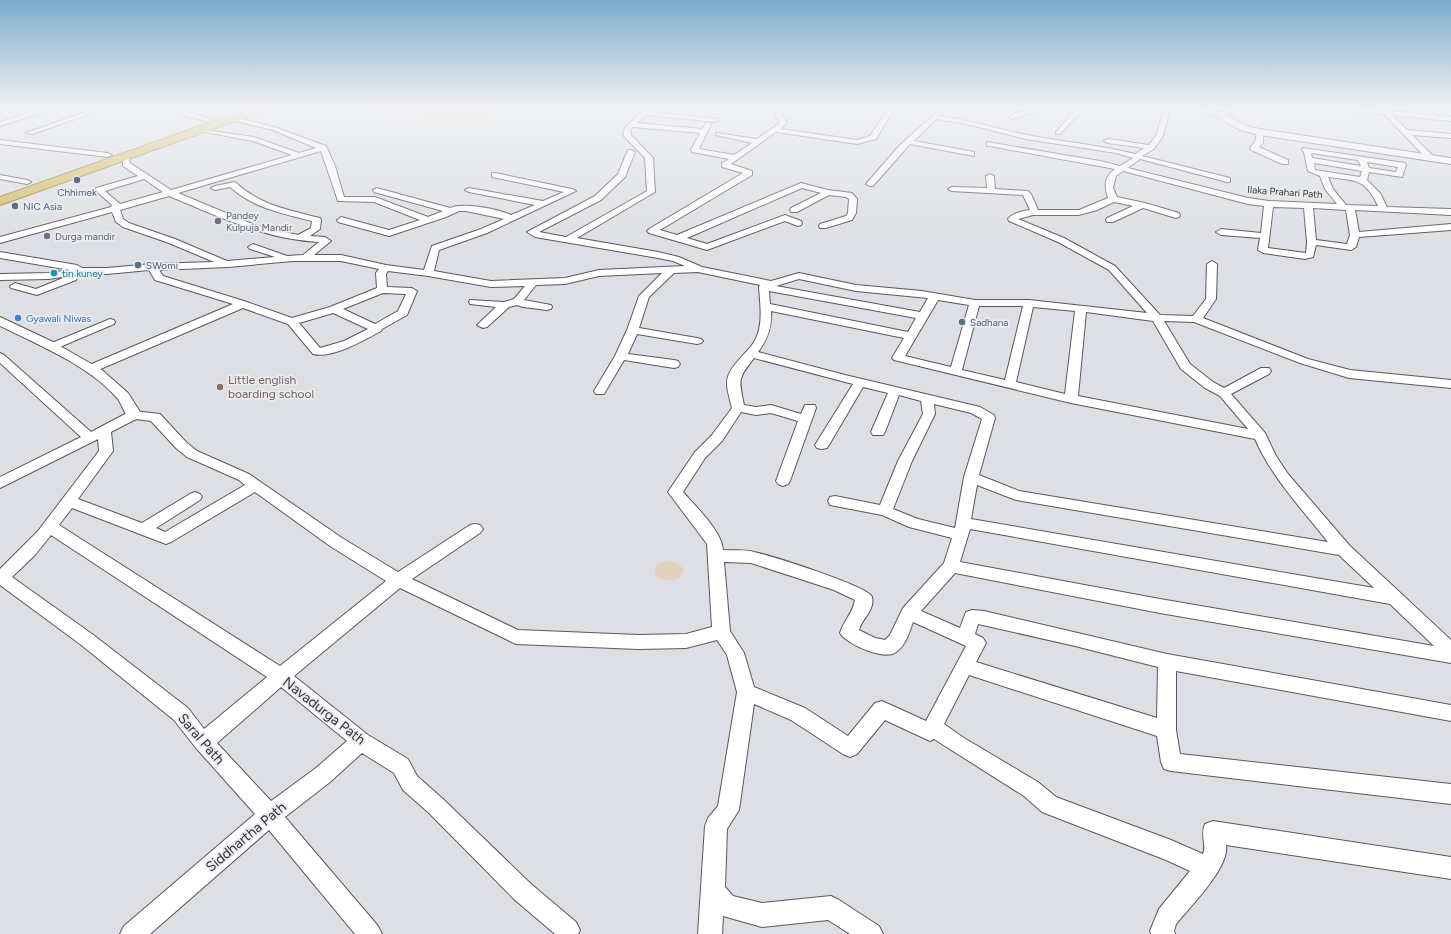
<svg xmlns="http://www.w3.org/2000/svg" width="1451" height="934" font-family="Figtree,sans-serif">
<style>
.industrial{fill:#e4d2c2}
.medical{fill:#e2d3c1}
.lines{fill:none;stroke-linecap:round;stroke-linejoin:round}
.minor-casing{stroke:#58595e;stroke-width:2}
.tertiary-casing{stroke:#58595e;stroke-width:2}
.trunk-casing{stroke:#978038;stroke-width:2}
.minor{fill:#fff;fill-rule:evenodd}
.tertiary{fill:#fff;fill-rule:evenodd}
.trunk{fill:#d7bb62;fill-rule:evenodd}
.service-dot{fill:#5c6f8a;stroke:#eaecf1;stroke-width:1.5}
.worship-dot{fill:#6b7280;stroke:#eaecf1;stroke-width:1.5}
.culture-dot{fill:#0f9aa8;stroke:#eaecf1;stroke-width:1.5}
.shop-dot{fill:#3f7fe0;stroke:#eaecf1;stroke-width:1.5}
.education-dot{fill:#8d6e63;stroke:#eaecf1;stroke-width:1.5}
.labels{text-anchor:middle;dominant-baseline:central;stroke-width:3.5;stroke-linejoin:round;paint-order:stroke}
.far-service-label{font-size:10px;fill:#4e5e75;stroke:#eaecf1;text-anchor:start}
.far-street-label{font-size:10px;fill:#323335;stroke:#eaecf1}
.far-worship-label{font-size:10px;fill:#5b616d;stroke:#eaecf1;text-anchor:start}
.far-culture-label{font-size:10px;fill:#0d838f;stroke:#eaecf1;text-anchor:start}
.far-shop-label{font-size:10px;fill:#366cbe;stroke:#eaecf1;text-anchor:start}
.education-label{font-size:12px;fill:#785e54;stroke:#eaecf1;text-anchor:start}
.near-street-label{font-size:14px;fill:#323335;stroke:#eaecf1}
</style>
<rect width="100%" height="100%" fill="#dddfe4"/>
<!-- industrial -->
<path class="industrial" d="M365,109H499L474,123Z"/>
<!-- medical -->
<path class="medical" d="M666,560L677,563L684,569L680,578L671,581L658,579L654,572L656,565Z"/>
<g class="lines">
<!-- minor casing -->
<g class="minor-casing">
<path id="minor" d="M42,109H53L0,126V122Z
M94,109H104L32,134L26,133Z
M173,109H182L212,120L209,122L189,117Z
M645,109H652L650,112L718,119V121L716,122L646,115L637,123L702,129L706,123H710L711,124L699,149L734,155L752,143L716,135V133L757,139L780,123L776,116V109H782V116L787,122L781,129L857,140L870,136L888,109H894L876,139L857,144L776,132L731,164L752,171V175L660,230L677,235L801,183L828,190L852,193L857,199L856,213L852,220L826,228H820L819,226L820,224L846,216L848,213L849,199L846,197L829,195L797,212H791L790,210L791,208L821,193L802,188L687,238L707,244L785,215L801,221L802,223L801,225L798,226L785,221L707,250L649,233L647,231L649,229L743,173L722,167V163L729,159L692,152L691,150L700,133L633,127L630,130L631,135L653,158L655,192L577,238L658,252L679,257L702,267L771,281L799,273L856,285L922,291L975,300H1029L1147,313L1109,270L1058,242L1009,221L1008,219C1013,213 1022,211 1030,210L1023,195L952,191L948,189L952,187L987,188L986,176L990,174L994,176L995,189L1028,191L1031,194L1038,210H1079L1108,198C1104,186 1104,177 1115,169L990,146H987V142L1100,161L1120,166L1133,158L1116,153L1026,139L967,124L936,119L914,141L974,152V156L910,144L873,186H870L866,184L899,146L940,109L944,111L940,116C969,120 997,129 1027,135C1063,142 1100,145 1135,154L1144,148L1108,143L1104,141L1108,139L1149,145L1156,136L1164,109H1170L1163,136L1154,149L1142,156L1230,178V182H1227L1140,159L1128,168L1248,198L1269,201L1337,204L1325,189L1320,176L1308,171L1304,152L1302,150L1303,148L1405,163L1406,165L1402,177L1369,172L1367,180L1380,193L1387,207L1451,209V215L1355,210L1359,232L1451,224V230L1359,237L1356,247L1351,250L1316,245L1313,257L1305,259L1263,253L1258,250L1260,238L1221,235L1216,232L1221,229L1261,233L1264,206L1248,204L1123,171L1116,176L1113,188L1117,197L1145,203L1179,213L1180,215L1179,217L1176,218L1143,208L1113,222H1107L1106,220L1107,218L1133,206L1114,202L1097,210L1079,215H1033L1018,219L1064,238L1115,266L1160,315L1193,316L1206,299L1207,264L1212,261L1217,264L1216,299L1203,318L1308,359L1350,370L1451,380V388L1349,378L1300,363L1194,322L1164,321L1190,364L1213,382L1224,388L1261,368H1269L1271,371L1269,374L1231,394L1265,433L1276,456L1288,474L1350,546L1451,640V663L1160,613L955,573L921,611L960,628L966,612L972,610L984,611L1167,654L1451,705V721L1176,671V730L1180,754L1451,784V804L1171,771L1164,769L1161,762L1157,736L969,675L944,724L964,738L1038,782L1056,797L1171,840L1203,854C1207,845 1200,836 1205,824L1213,821L1451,857V879L1226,845C1230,867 1190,907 1176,924L1174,931L1175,934H1151L1150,931L1159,909L1190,871L1166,860L1042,812L1024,796L934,739L930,741L885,720L857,754L850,757L843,754L791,720L754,704L739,810L727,829L725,887L733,896L762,903L831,896L839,900L879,926L883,934H850L828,920L762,927L723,916L722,934H698L705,826L708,818L718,806L737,692L727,655L717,640L686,648L638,649L516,644L400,588L294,676L368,735L408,759L417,776L443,799L531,884L576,922L580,930L578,934H555L515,900L429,813L403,790L394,773L362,753L330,782L285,817L378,926L382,934H355L269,830L150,934H120L124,926L255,814L196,748L174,720L80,644L0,585V569L38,531L99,451L98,439L0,488V477L81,437L0,363V353L4,355L91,432L129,412L134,411L160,414L186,442L197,451L249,474L342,538L398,572L470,525L475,524L480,525L483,529L480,533L412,579L518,630L638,635L686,634L712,627L707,544L668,492L695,452L712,435L732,408C730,400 727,391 727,383C727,367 747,354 754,342C764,326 760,304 759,287L760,285L698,272L674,273L649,297L639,328L697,338L701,339L703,341L701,343L697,344L637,334L628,354L674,360L678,361L680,364L678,367L674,368L624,360L604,394H596L594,391L615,356L627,330L639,296L662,273L599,276L565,284L536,285L524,300L551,305L552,307L551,309L547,310L523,307L517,305L509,307L487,327L483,328L477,325L496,307L470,304L469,302L470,300L504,302L514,299L525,286L491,287L428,276L388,271L386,274L387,287L412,288L417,291L407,315L382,329L381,331C365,340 331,359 313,354L288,324L243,308L91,373L87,372L85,369L87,366L233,304L155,280L149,270L107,274L88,273L73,275L77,278L76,280L37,295L11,288L10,286L15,283L36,289L68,276L49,279L0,280V274L49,273L70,270L0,258V252L77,265L82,268H107L152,264L214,262L169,243L123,227L116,222L112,212L0,243V237L111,207L112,205L95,190L96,188L138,176L123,166V158H129L130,163L171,190L292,155L253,141L205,132V130L254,137L299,153L316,148L273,130L236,121V119L238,118L277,128L326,146L335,166L344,197H375L428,217L443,211L374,192L373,190L377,188L450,208C462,202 499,209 511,215L535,205L469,192L465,190L469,188L543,201L564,192L492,177V173H495L572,189L576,191L487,233L439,250L434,271L491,281L565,278L599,270L685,266L673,261L658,258L535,237L527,232L595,196L618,174L628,150H631L635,152L625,177L601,200L539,232L566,237L647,191L645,158L623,135L625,128ZM321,151L338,201L374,202L420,220L389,230L341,217L337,220L338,222L389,236L446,217L459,211H466L504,219L481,229L432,246L424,270L386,265L341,255H314L331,241L325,237L310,236L320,229L321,220L320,218C289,210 259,205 235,182L215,186L211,188L215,190L230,187C253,208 283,214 312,221L311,228L298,235L257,226L178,193ZM1311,153L1358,160L1361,166L1312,158ZM1367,162L1398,167L1396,172L1369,168ZM1314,163L1362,171L1360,177L1315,170ZM1328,177C1356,181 1365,178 1378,206L1346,205L1333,189ZM144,179L163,192L120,204L105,191ZM169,196C220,217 264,239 319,242L303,255L287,256L253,244L248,247L250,249L275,257L227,261L175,239L129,223L123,219L120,210ZM1273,207L1304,208L1307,242L1306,253L1268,248ZM1313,208L1346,210L1350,235L1347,244L1316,240ZM292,261H341L379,269L376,273L377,288L330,307L292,318L247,302L163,276L159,270L228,267ZM799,279L856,291L928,298L920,312L776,286ZM769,291L916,318L908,332L770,304ZM383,293L406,294L398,311L375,324L343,309ZM938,300L969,305L951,367L905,356ZM979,306H1023L1005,380L962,370ZM1033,307L1075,311L1065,394L1016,382ZM771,311L904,338L892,358L894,360L1071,403L1255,439C1272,478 1302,509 1328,542L1019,491L979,475L995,418L994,415L980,407L845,375L758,352C768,339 772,327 771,311ZM1086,312L1153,321L1181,369L1205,388L1220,396L1248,429L1078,396ZM333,313L368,329L344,341L320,348L299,323ZM754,358L853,384L815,445L817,448L822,449L827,448L829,445L863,387L888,393L871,432L873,435H883L885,432L899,395L921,401L923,414L898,461L880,505L835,496L830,497L828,501L830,505L882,515L909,527L952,538L944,563L903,608L890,635L885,640L875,638L859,630C862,618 875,611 872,597C871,587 769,555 754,552C744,549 733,551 723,550C722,531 695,506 683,492L705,458L722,441L741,412L756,415L771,413L798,421L776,481L778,484L783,486L788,484L790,481L816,408L815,405H805L801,414L771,405L756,407L744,405C739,380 737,379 754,358ZM934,404L971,413L982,419L964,477L955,528L918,519L893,509L912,461L935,414ZM136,419L151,421L176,448L187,457L239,480L245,485L165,532L156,528L200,500L202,497L200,494L195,492L190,494L142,523L78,499L113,451L111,432ZM977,485L1016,500L1339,555L1374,588L971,519ZM255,492L330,546L386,581L280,666L59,525L72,508L166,544L171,542ZM970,529L1390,604L1434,646L1160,599L960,562ZM51,535L267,677L204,729L188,708L92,634L12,577L35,555ZM724,562L751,563L834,590L855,600C853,613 844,620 840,633C846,644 885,661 896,652C906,645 909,633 913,622L966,646L926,721L882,701L875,703L848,736L805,708L754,687L744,653L730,631ZM978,624L1075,646L1158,667L1157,718L976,662L986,643L983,638L975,634ZM281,687L347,741L316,768L271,801L217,743Z
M1035,109H1046L1011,119L1008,117L1015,113Z
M1076,109H1083L1060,134H1056V132Z
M1229,109H1235L1236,111L1218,116L1215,114Z
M1345,109H1371L1451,117V121L1392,115L1407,130L1451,134V138L1412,135L1435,158L1434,160H1428L1384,114L1348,111Z
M1260,130L1263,132V143L1259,147L1288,160V164H1282L1251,150L1250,148L1255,142L1257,132Z
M0,140L108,153L112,155L108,157L0,144Z
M0,175L27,180L31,182L27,184L0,179Z
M110,319L114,320L115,322L114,324L55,349H47L45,347L47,345Z"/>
</g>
<!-- tertiary casing -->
<g class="tertiary-casing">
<path id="tertiary" d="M1189,109H1206L1221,112L1246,126L1260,129L1451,158V164L1260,135L1240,130L1216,116Z
M0,317L53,342L102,370L128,393L142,415L140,418L134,420L128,418C124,412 122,405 118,399C90,366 39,345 0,326Z"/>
</g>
<!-- trunk casing -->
<g class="trunk-casing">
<path id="trunk" d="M248,109H264L263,111L0,205V197Z"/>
</g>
<!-- minor -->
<use href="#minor" class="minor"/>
<!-- tertiary -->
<use href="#tertiary" class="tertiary"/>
<!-- trunk -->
<use href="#trunk" class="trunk"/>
</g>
<!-- sky -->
<linearGradient id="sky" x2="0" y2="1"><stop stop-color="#7caccc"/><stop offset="0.45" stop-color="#f0f1f3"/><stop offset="1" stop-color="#f0f1f3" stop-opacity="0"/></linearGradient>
<rect width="1451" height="240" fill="url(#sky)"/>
<!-- markers -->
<g class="service-dot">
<circle cx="77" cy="180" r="4"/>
<circle cx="15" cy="206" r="4"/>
<circle cx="138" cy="265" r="4"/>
<circle cx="962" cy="322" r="4"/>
</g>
<g class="worship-dot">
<circle cx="218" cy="221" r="4"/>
<circle cx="47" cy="236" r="4"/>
</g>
<circle class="culture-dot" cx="54" cy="273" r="4"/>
<circle class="shop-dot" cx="18" cy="318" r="4"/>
<circle class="education-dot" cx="220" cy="387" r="4"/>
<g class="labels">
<!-- far-service labels -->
<g class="far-service-label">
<text x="77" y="192" text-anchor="middle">Chhimek</text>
<text x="23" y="206">NIC Asia</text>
<text x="146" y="265">SWomi</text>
<text x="970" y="322">Sadhana</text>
</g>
<!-- far-street labels -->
<g class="far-street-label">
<text transform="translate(1285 192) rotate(4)">Ilaka Prahari Path</text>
</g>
<!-- far-worship labels -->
<g class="far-worship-label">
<text x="226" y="215">Pandey<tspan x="226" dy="12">Kulpuja Mandir</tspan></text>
<text x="55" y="236">Durga mandir</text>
</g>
<!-- far-culture labels -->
<g class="far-culture-label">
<text x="62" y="273">tin kuney</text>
</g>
<!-- far-shop labels -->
<g class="far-shop-label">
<text x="26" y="318">Gyawali Niwas</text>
</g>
<!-- education labels -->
<g class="education-label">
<text x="228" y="380">Little english<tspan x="228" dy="14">boarding school</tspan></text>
</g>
<!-- near-street labels -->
<g class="near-street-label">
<text transform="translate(324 711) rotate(38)">Navadurga Path</text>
<text transform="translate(201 739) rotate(49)">Saral Path</text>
<text transform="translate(246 837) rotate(-40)">Siddhartha Path</text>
</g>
</g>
</svg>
